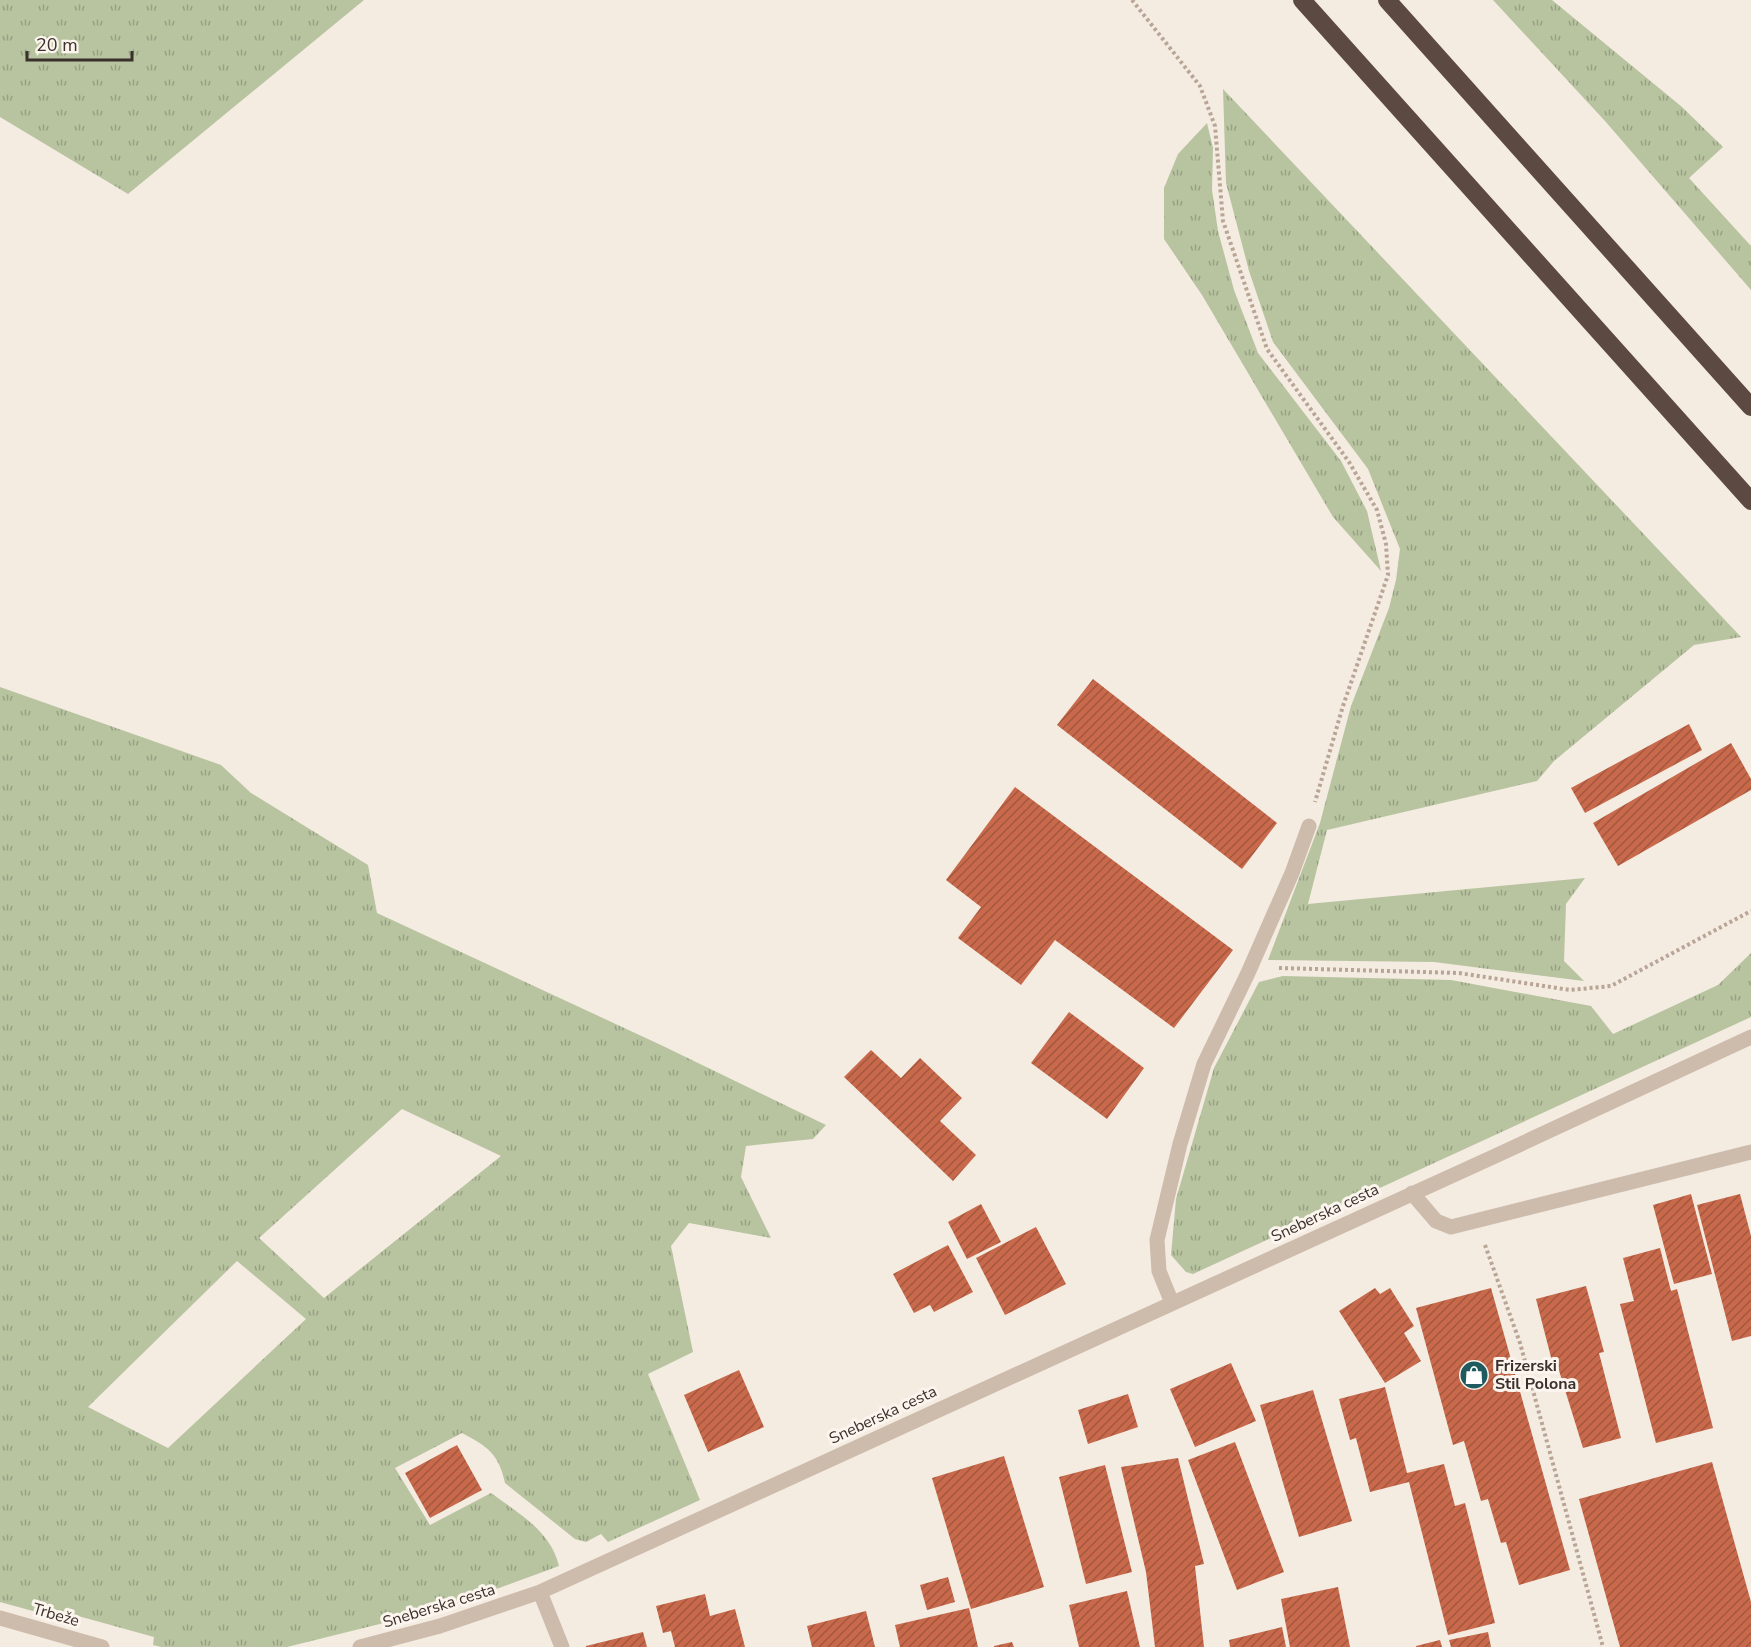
<svg xmlns="http://www.w3.org/2000/svg" width="1751" height="1647" font-family="'Nunito Sans',sans-serif">
<style>
.grass{fill:url(#grass-tufts);fill-rule:evenodd}
.building{fill:url(#building-hatch)}
.lines{fill:none;stroke-linecap:round;stroke-linejoin:round}
.path{stroke:#b9a596;stroke-width:4;stroke-dasharray:3 3;stroke-linecap:butt}
.minor{stroke:#cdbbac;stroke-width:15}
.highway{stroke:#5c4a42;stroke-width:18}
.labels{text-anchor:middle;dominant-baseline:central;stroke-width:6;stroke-linejoin:round;paint-order:stroke}
.street-label{font-size:16px;fill:#3b302b;stroke:#fbf5ee}
.poi-label{font-size:16px;font-weight:bold;fill:#3b302b;stroke:#fbf5ee;text-anchor:start}
</style>
<defs>
<pattern id="grass-tufts" width="24" height="20" patternUnits="userSpaceOnUse" patternTransform="scale(1.5)"><rect width="24" height="20" fill="#b8c4a0"/><path d="M3 7l-1-3M5 7V3M7 7l1-3M15 17l-1-3M17 17v-4M19 17l1-3" fill="none" stroke="#97a083"/></pattern>
<pattern id="building-hatch" width="6" height="6" patternUnits="userSpaceOnUse" patternTransform="scale(1.5)"><rect width="6" height="6" fill="#c8694b"/><path d="M-1 1l2-2M0 6l6-6M5 7l2-2" fill="none" stroke="#a4573f"/></pattern>
</defs>
<rect width="100%" height="100%" fill="#f4ebe1"/>
<!-- grass -->
<path class="grass" d="M0,0H364L128,194L0,117Z
M1493,0H1552L1682,107L1723,147L1689,178L1751,246V290L1605,121Z
M1223,89L1741,637L1694,645L1554,761L1537,781L1327,830L1308,904L1585,878L1566,904L1564,961L1584,981L1434,962L1268,960L1320,823L1351,706L1389,608L1396,580L1400,549L1368,469L1273,342L1249,271L1226,183Z
M1207,123L1213,148L1212,190L1218,231L1234,290L1258,353L1341,461L1367,511L1381,571L1333,517L1202,295L1164,239V188L1178,154Z
M0,687L221,765L251,793L368,865L377,913L663,1046L826,1125L813,1139L746,1146L741,1177L771,1238L689,1223L671,1246L693,1352L648,1374L700,1500L608,1542L601,1534L586,1542L575,1539L505,1483C499,1454 487,1446 462,1433L395,1468L430,1525L491,1493C518,1513 551,1531 559,1566L444,1608L287,1647H161L153,1645L154,1637L42,1606L40,1613L0,1602ZM402,1109L501,1156L324,1298L259,1238ZM237,1261L306,1319L168,1448L88,1407Z
M1751,953V1017L1193,1274L1186,1272L1171,1255L1176,1199L1214,1068L1259,982L1283,976L1451,980L1591,1006L1613,1034L1718,985Z"/>
<!-- building -->
<path class="building" d="M1093,679L1277,823L1242,869L1057,725Z
M1689,724L1702,750L1585,813L1571,788Z
M1731,743L1751,779V790L1618,866L1593,823Z
M1015,787L1233,950L1174,1028L1055,940L1021,985L958,938L981,907L946,880Z
M1069,1012L1144,1068L1107,1119L1031,1063Z
M871,1050L901,1078L920,1058L962,1098L940,1121L976,1155L953,1181L844,1077Z
M1691,1194L1712,1274L1674,1284L1653,1205Z
M1740,1194L1751,1236V1336L1732,1341L1697,1205Z
M981,1204L1001,1242L967,1259L948,1222Z
M1036,1227L1066,1284L1005,1315L976,1258Z
M948,1245L973,1292L934,1312L930,1305L914,1313L893,1274Z
M1660,1248L1671,1291L1677,1289L1713,1428L1656,1443L1620,1304L1634,1301L1623,1258Z
M1586,1286L1604,1352L1599,1353L1621,1438L1583,1448L1557,1364L1553,1365L1536,1299Z
M1375,1288L1380,1294L1390,1288L1414,1326L1404,1333L1421,1361L1385,1383L1339,1311Z
M1491,1288L1570,1570L1519,1585L1506,1542L1501,1543L1488,1499L1481,1501L1464,1441L1453,1445L1416,1308Z
M1231,1363L1256,1421L1195,1447L1170,1389Z
M739,1370L764,1427L708,1452L684,1395Z
M1385,1387L1407,1473L1444,1464L1455,1506L1465,1503L1495,1623L1448,1635L1409,1482L1370,1492L1356,1438L1350,1440L1339,1399Z
M1313,1390L1352,1521L1299,1537L1260,1405Z
M1128,1394L1138,1427L1088,1444L1078,1410Z
M1235,1442L1284,1572L1237,1590L1188,1460Z
M457,1445L482,1490L430,1518L405,1473Z
M1004,1456L1044,1587L971,1609L932,1478Z
M1178,1458L1204,1564L1195,1566L1204,1647H1155L1146,1572L1121,1467Z
M1712,1462L1751,1602V1647H1620L1579,1499Z
M1105,1465L1132,1572L1086,1584L1059,1477Z
M948,1577L955,1602L927,1610L920,1585Z
M1338,1587L1350,1647H1290L1281,1599Z
M1127,1591L1140,1647H1079L1069,1605Z
M705,1594L710,1616L735,1609L745,1647H675L671,1631L663,1633L656,1606Z
M969,1608L978,1647H900L895,1625Z
M866,1611L875,1647H812L807,1626Z
M1282,1627L1286,1647H1230L1229,1640Z
M643,1632L647,1647H586V1646Z
M1488,1632L1491,1647H1451L1449,1640Z
M1440,1640L1442,1647H1416V1646Z
M1012,1642L1014,1647H994V1646Z"/>
<g class="lines">
<!-- path -->
<path class="path" d="M1132,0L1200,86L1215,126L1223,221L1267,349L1349,462L1377,510L1386,544L1388,575L1343,706L1315,802
M1279,968L1459,973L1570,990L1611,986L1751,911
M1485,1245L1520,1343L1603,1647"/>
<!-- minor -->
<path class="minor" d="M1412,1193L1436,1221L1451,1227L1751,1152
M1172,1303L1159,1271L1157,1240L1180,1144L1204,1064L1248,973L1292,873L1309,826
M540,1592L562,1647
M0,1618L102,1647
M360,1647L440,1626L540,1592L1493,1157L1751,1037"/>
<!-- highway -->
<path class="highway" d="M1302,0L1751,501
M1387,0L1751,407"/>
</g>
<!-- icons -->
<defs>
<g id="shop-disc" transform="scale(1.5)"><circle r="9.5" fill="#1f5a5e" stroke="#fbf5ee"/><path d="M-5-2.5h2.3a2.7 3.5 0 0 1 5.4 0H5L5.5 6h-11ZM-1.5-2.5h3a1.5 2.3 0 0 0-3 0Z" fill="#fff"/></g>
</defs>
<g fill-rule="evenodd">
<use href="#shop-disc" x="1474" y="1375"/>
</g>
<g class="labels">
<!-- street labels -->
<g class="street-label">
<text transform="translate(1325 1213) rotate(-25)">Sneberska cesta</text>
<text transform="translate(883 1415) rotate(-25)">Sneberska cesta</text>
<text transform="translate(439 1606) rotate(-17)">Sneberska cesta</text>
<text transform="translate(56 1615) rotate(16)">Trbeže</text>
</g>
<!-- poi labels -->
<g class="poi-label">
<text x="1495" y="1366">Frizerski<tspan x="1495" dy="18">Stil Polona</tspan></text>
</g>
</g>
<!-- scale -->
<path d="M27 51v9h105v-9" fill="none" stroke="#3b302b" stroke-width="3"/>
<text x="36" y="51" font-size="18" fill="#3b302b" stroke="#fbf5ee" stroke-width="4.5" paint-order="stroke">20 m</text>
</svg>
